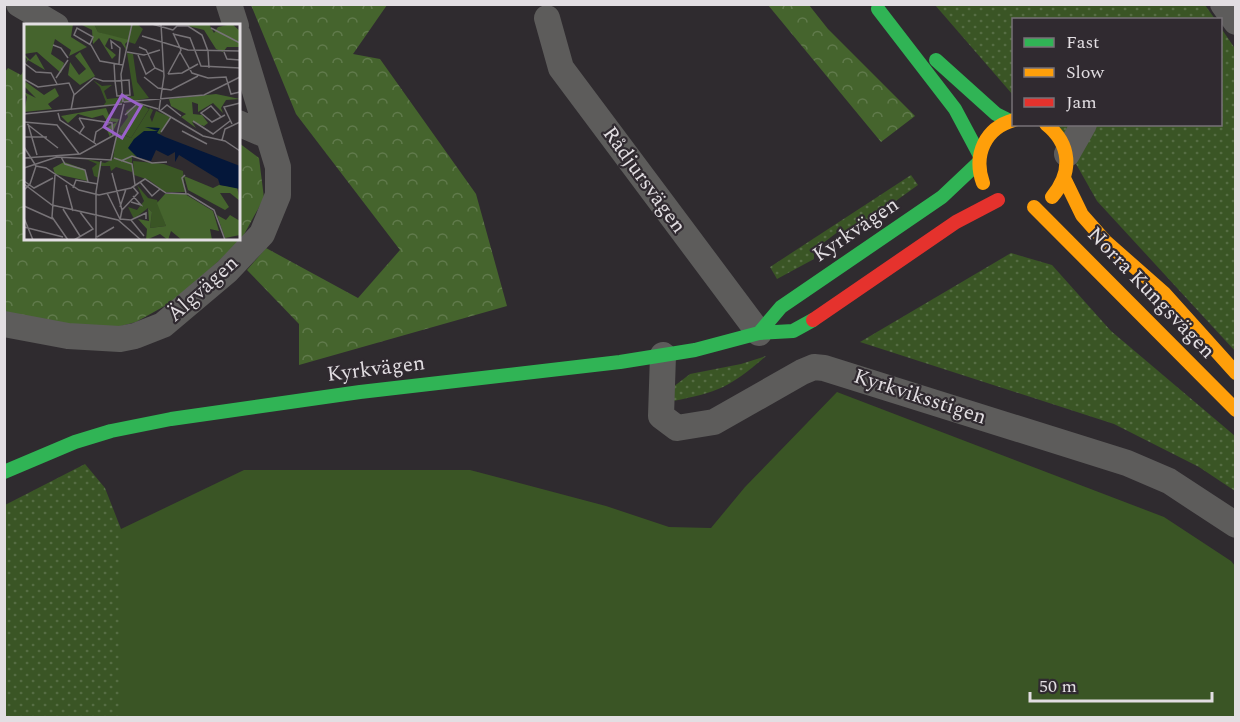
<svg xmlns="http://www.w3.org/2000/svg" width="1240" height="722" font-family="Spectral,serif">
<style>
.green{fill:url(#green-dots)}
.forest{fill:url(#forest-crowns)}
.pitch{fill:#3a5525}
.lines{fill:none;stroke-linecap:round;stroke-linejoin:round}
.street{stroke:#5d5c5b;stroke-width:26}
.fast{stroke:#30b455;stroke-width:14}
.slow{stroke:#ff9f0a;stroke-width:14}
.jam{stroke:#e5322d;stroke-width:14}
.labels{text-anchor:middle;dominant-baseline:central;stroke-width:4.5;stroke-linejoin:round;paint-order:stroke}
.street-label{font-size:21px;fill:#e2dee2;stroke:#302a30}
.inset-road{fill:none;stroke:#777377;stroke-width:1.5}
.view{fill:#9a61ca;fill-opacity:0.15;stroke:#9a61ca;stroke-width:3}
.inset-edge{fill:none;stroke:#e2dee2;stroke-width:3}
</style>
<defs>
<pattern id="green-dots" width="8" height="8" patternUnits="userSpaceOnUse" patternTransform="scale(1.5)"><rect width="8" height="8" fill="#3a5525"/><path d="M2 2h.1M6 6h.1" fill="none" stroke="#566d44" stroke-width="1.8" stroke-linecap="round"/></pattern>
<pattern id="forest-crowns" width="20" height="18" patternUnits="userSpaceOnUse" patternTransform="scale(1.5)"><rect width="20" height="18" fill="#45642d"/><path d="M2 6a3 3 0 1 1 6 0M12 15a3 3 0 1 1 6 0" fill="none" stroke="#607a4b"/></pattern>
</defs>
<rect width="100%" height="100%" fill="#2f2b2f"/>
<!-- green -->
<path class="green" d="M935,5H1205L1215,19L1014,20L1013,95Z
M1221,28L1236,50L1235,351L1097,201L1054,125L1220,124Z
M911,175L918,185L844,238L839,231L814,250V259L777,279L770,267Z
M1011,253L1052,265L1111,331L1235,436V491L1199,467L1114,424L860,342Z
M766,356C730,387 719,392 673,401V387L690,374L741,364Z
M85,464L105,488L121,529V717L5,718V505Z"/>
<!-- forest -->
<path class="forest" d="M251,5H387L353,54L380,59L476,194L507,306L299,365V324L247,270L266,248L358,298L400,250L296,114Z
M768,5H809L828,29L915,116L881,142Z
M8,68L21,75L25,69L26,238H238L239,143L259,158L264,198L241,240L179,298L136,322L110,329L5,318L4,73Z"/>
<!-- pitch -->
<path class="pitch" d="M837,392L1164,517L1231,561L1236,567L1235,717H121V529L244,470H470L606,506L669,527L711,528L745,487Z"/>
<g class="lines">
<!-- street -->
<path class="street" d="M19,4L56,26
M229,4L236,26
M1223,4L1236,22
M547,18L561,68L759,333
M238,123L268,136
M1067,154L1084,124
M4,324L68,336L120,339L135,336L163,325L227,271L262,234L278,195V167L238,35
M663,355L661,416L677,428L714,422L802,372L814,367L824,368L1127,463L1169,481L1236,525"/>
<!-- fast -->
<path class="fast" d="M878,9L955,109L979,154
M936,60L996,114L1008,120
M759,333L781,307L942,197L978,163
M4,472L75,442L111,431L171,419L360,392L620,362L695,350L759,333L793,331L813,320"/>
<!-- slow -->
<path class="slow" d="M1046,124C1071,144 1073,172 1052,197
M1065,180L1082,215L1105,241L1164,293L1236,373
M983,183C973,155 985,128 1014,120
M1034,207L1236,410"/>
<!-- jam -->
<path class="jam" d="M813,320L956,222L998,200"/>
</g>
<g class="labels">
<!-- street labels -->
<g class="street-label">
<text transform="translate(644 180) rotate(54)">Rådjursvägen</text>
<text transform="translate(856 230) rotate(-34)">Kyrkvägen</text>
<text transform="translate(203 289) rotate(-42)">Älgvägen</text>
<text transform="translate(1151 293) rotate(46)">Norra Kungsvägen</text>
<text transform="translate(376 369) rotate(-7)">Kyrkvägen</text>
<text transform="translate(920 397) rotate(18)">Kyrkviksstigen</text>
</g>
</g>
<!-- overview -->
<g transform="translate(24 24)">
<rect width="216" height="216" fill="#2f2b2f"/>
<path d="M70,0H113L119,5L111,20L74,8ZM103,29L109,30L113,58L125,74L79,82L82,78L76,63L69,56L78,62L88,61L80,67L83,75L110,72ZM126,84L129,86L126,93L128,98L132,87L146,93L136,110L121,107L106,121L113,133L108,132V148L92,143L87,147L86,142H77L75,154L70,152L68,144L73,140L62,135L81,139L89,135L93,108L107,114ZM113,161L124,174L133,176L142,202L126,204L128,188L124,184L110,195L104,183L113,186L120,177Z" fill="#3a5525"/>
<path d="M0,0H49L47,13L63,23L45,32L47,26L31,15L27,30L40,39L37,49L13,28L0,30L6,36L12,30L21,46L4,36L2,39L3,35L0,32ZM56,0H70L74,8L105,16L101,20L103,27L97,18L85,14L81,22L92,31L88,35L75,14L69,20L68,6ZM156,0H185L190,9L194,3L208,0L216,7V23H203L199,28L192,25L180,6ZM56,28L71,52L56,61L44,51L46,38L55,51L62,45L51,32ZM2,58L20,71L31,64L35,72L24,80L28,85L0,88L3,73L0,68L12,74L0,62ZM192,70L216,75L202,76L197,84L199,89L189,79L174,88V80L168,78L169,90L178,91L184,99L180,102L168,98L172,104L157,93L162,90L147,82L145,75ZM82,84L86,94L95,95L86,113L82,104L93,98L83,97L79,91L68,94L54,90L44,99L37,92ZM40,138L60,145L64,157L31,150L29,144ZM160,152L189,164L195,161L213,163L216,177L206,169H196L205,183L201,186L164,166ZM141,170H161L189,187L195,207L186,205L188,216H158L147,207L144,216L136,210L122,216L123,205L114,195L125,197L124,184L128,188L126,204L142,202L133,179ZM193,191L202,196L206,191L216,197V211L201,214Z" fill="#45642d"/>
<path d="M109,137L140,140L159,147L161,168H141L125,156L110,151Z" fill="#3a5525"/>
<path d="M115,79L125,85L107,114L95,108L96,104L104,93L102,87Z" fill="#3a5525"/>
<path d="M121,103L136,104L133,109L141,113L216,142V165L196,161L194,155L155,131L151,138V128L144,132L132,126L127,137L113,133L104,124L110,115L120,107H134Z" fill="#04173a"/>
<path class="inset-road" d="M128,0L149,6M137,0L140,52L135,86L179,112L201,117L216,127M187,4L216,19M149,6L153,2H164L178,11L184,27L185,44M149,10L166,14L177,42L216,44M118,12L164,26L216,27M66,20L69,13L53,4L50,11L67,21L76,37L99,41M29,21L37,24L44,34M115,23L122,26L131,44L140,48M88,25L87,17L96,24L95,40M103,28L120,31L136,26M156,28L168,49L184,54L202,53L207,70L216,68M200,28L203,35L216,36M114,31L122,50L131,44M0,39L12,48L27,49L33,60M144,50L157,26L149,9M144,50L158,49L174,40M120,53L134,64L147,66L174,52M32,54L44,36M0,55L14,63L45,59L50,70L47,86M50,71L70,54L79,57H91L105,56L106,71L93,72L91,57L90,39M99,78L97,50L108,0M100,78L180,71L216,53M136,87L143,81L157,92M34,89L36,96L72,120M0,90L98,80M101,91L114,79L134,85M197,93L187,82L177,89L188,98L201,91M55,94L88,99L89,111M55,94L60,103L55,110M169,97L189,110L206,97M0,98L33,101L55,130M3,100L34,124M4,100L13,131M208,100L200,83L216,79M158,107L183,120M137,108L147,93M0,113H23M198,116L201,105L216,98M70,118L72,108L87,98M0,123L12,142L22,144L55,166L75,171L107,164L121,155L142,169L164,170L190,186L201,216M37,133L41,140L61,146L64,158M0,134L56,130L92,110M90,134L108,140L111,161M97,137L108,132L128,139L143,138M0,144L33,133L87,136L100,80M88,149L98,186L96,196M31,151L28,193L44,216M161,151L158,154L162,169M0,157L10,164L29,154M116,158L128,172L136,165M0,160L28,181L94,196L117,216M42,161L49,187M49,164L52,156L74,160M0,166L6,160L12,142M83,169L96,195L107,196L122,189V195M107,178L117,181L109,172M0,182L29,195M96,183L102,165M39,185L56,212M98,186L114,169L109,163M0,194L9,216M107,196L120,212M0,203L39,213M73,213L90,203M50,216L69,205L56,188M72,216V168L77,137"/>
<path class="view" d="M98,71L117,82L98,114L80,103Z"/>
<rect width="216" height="216" class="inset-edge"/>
</g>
<!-- border -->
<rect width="1240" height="722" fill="none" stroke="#e2dee2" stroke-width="12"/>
<!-- legend -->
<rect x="1012" y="18" width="210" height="108" fill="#302a30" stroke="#777277" stroke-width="1.5"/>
<rect x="1024" y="38" width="30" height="9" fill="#30b455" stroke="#777277" stroke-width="1.5"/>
<text x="1066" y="48" font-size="18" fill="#e2dee2">Fast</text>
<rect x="1024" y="68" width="30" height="9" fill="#ff9f0a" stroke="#777277" stroke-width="1.5"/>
<text x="1066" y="78" font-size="18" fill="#e2dee2">Slow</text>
<rect x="1024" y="98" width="30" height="9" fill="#e5322d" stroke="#777277" stroke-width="1.5"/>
<text x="1066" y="108" font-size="18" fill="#e2dee2">Jam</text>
<!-- scale -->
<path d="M1030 692v9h182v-9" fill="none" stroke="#e2dee2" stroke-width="3"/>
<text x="1039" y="692" font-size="18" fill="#e2dee2" stroke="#302a30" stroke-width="4.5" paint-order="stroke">50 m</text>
</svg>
